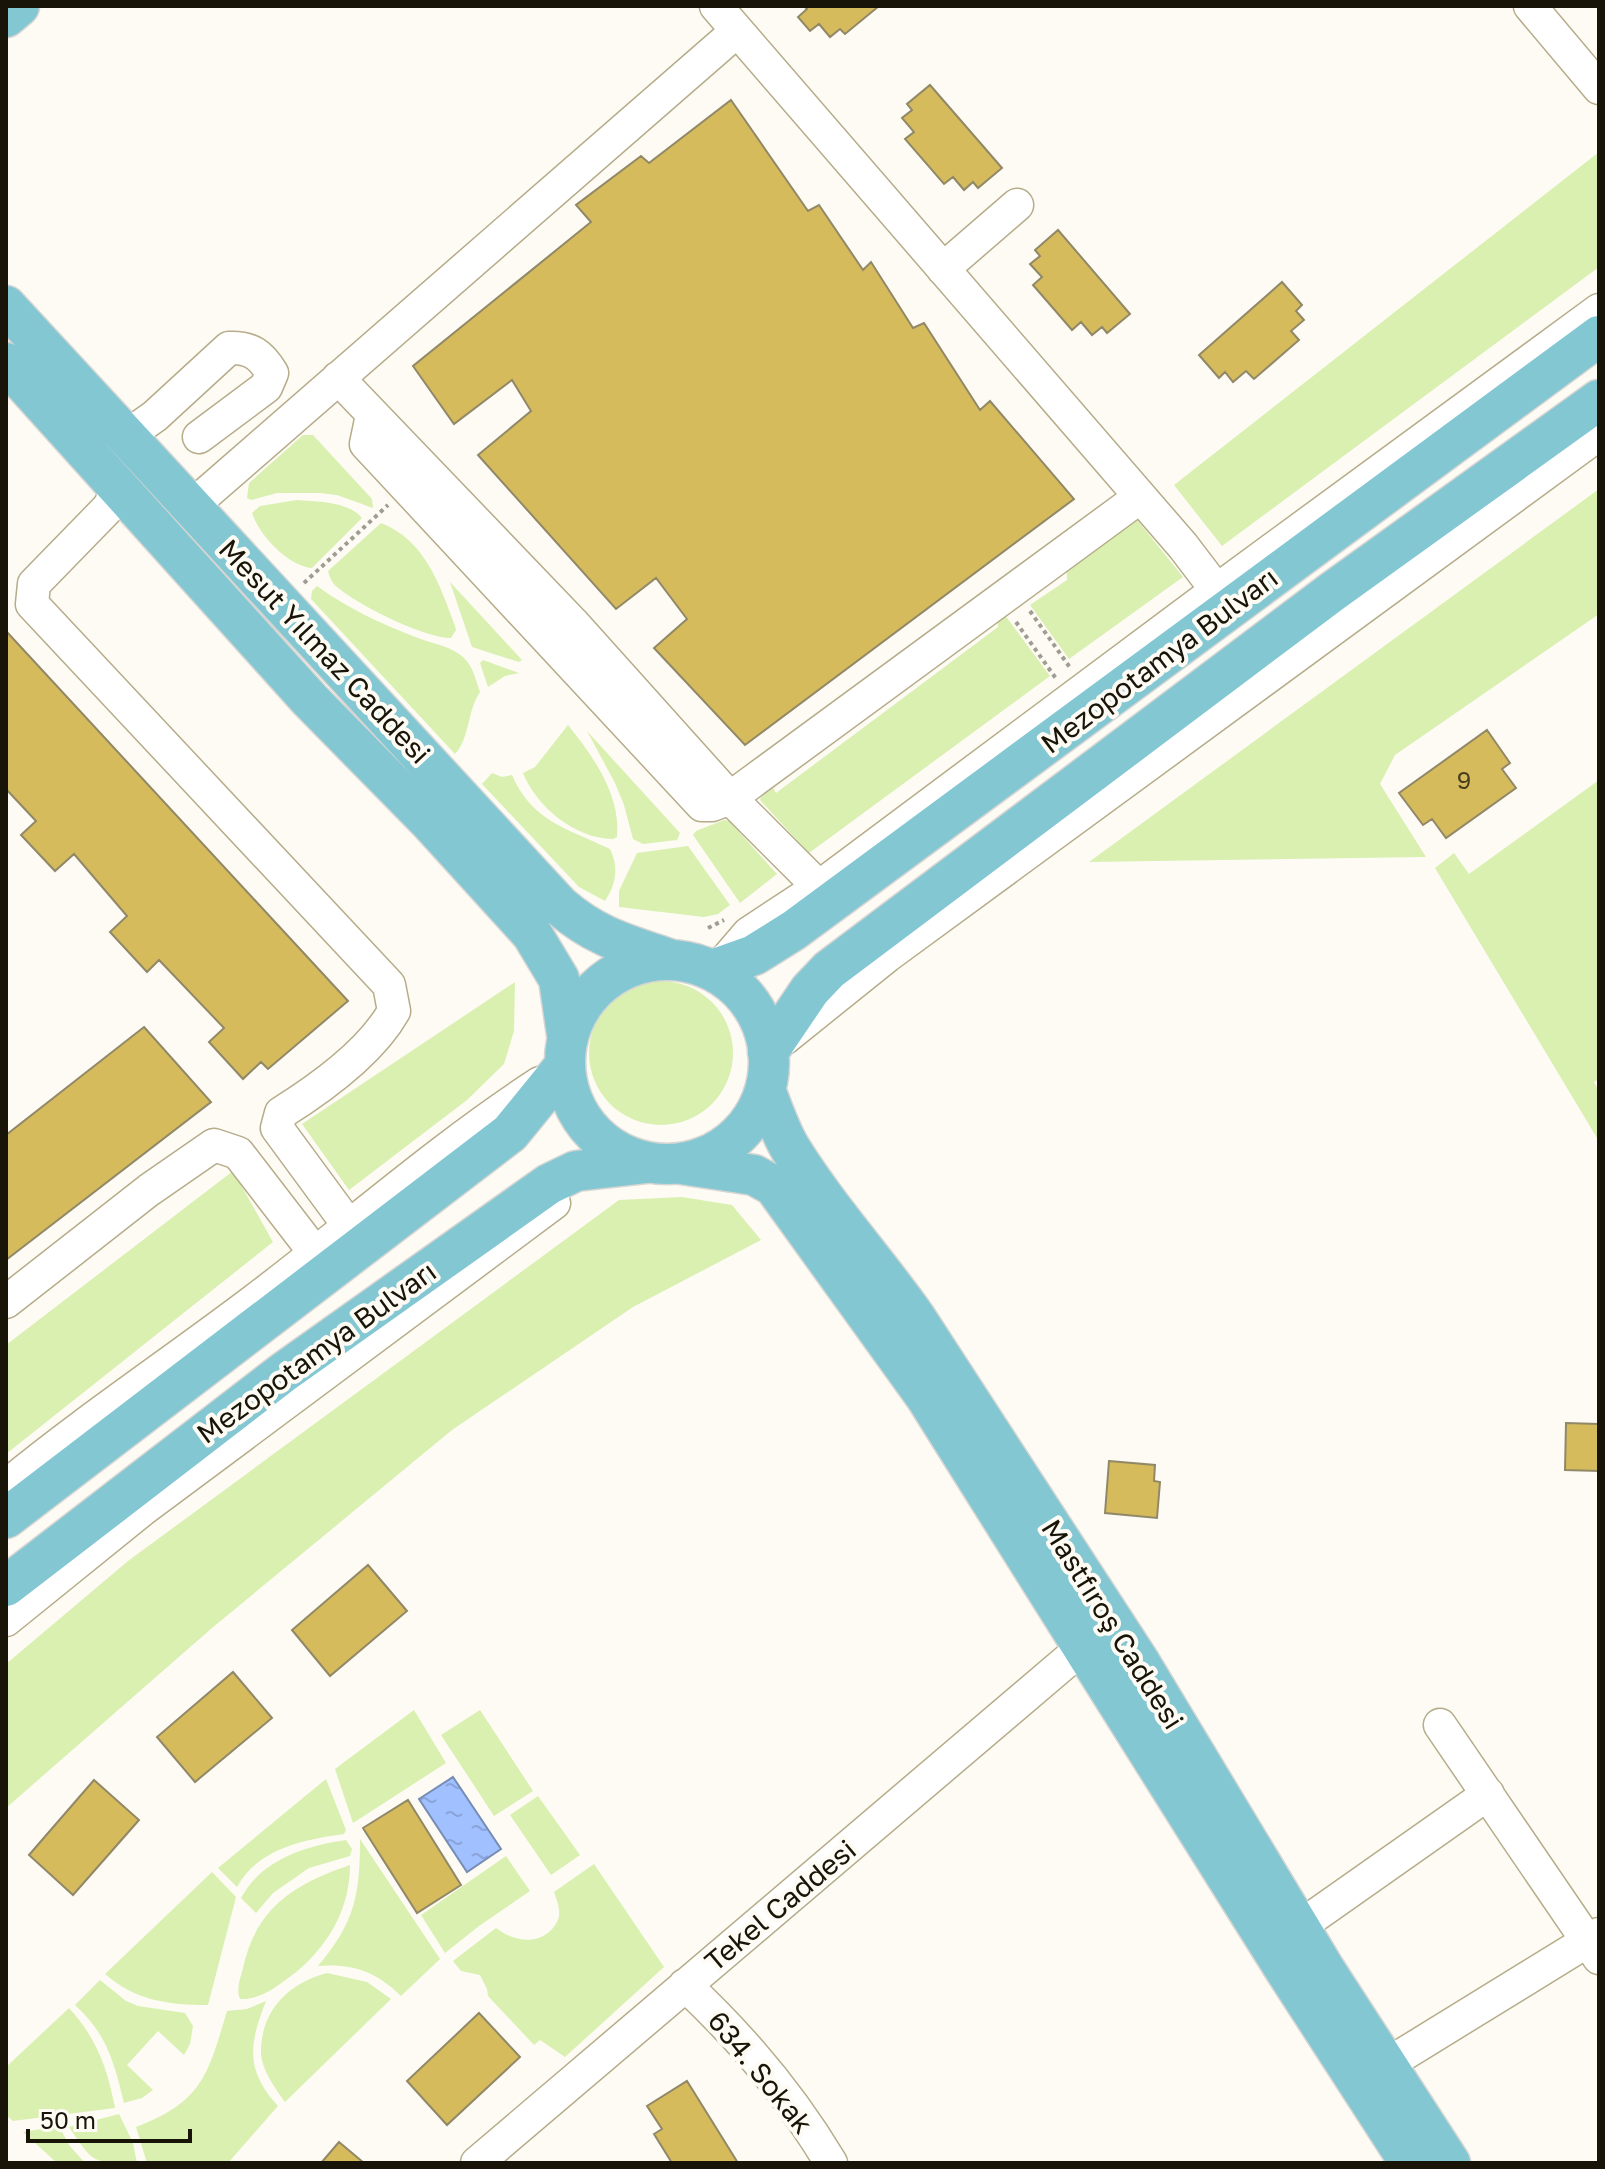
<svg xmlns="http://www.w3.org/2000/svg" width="1605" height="2169" font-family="'Golos Text',sans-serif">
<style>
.green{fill:#d9f0b1}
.water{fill:url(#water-ripples);stroke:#788db5;stroke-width:2}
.building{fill:#d6bb5c;stroke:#918867;stroke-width:2}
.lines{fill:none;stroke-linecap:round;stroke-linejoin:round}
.minor-casing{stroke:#b6ac8a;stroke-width:35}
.major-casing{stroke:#d5d5d3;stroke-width:43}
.path{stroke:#9f9c93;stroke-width:4;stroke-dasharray:4 4;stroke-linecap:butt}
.minor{stroke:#fff;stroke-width:32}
.major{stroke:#83c7d3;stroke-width:40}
.labels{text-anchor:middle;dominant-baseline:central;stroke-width:8;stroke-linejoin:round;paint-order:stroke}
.number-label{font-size:24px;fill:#483e1d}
.street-label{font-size:28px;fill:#181508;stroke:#fdfbf4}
</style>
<defs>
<pattern id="water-ripples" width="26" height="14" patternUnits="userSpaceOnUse" patternTransform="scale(2)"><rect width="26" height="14" fill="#a1c0ff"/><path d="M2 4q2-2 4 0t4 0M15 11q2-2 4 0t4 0" fill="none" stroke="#8aa4d9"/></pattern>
</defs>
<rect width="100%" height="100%" fill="#fdfbf4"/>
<!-- green -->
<path class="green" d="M1599,152V267L1222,546L1174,485Z
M303,435H313L372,499L373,508L337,495L320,493H277L251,500L247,498L249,483Z
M1599,489V614L1395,755L1380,784L1426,857L1089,862Z
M297,500C318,502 348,501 362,518L312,568C288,566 259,535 252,513L260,506Z
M1134,516L1183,577L1069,659L1030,605L1067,580L1066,562Z
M381,523C425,540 440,585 455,626L456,630L451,638C424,638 358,605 337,587C332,583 330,578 328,571Z
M450,582L522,660L519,662L472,647Z
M317,586C348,609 382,624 418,638C433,644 452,646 464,658C473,666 476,681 480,692C467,711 470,738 455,754L311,599L312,591Z
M999,607L1050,676L809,853L760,800L761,797L773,788L776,793L998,627L997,609Z
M483,660L519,673L505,676L488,687L480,663Z
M568,725C593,756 621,795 617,837L613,839C575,839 536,806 523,773L535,767Z
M587,731L680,833L677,840L643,844L633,839L624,805L615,783Z
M492,773L502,777L512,775C532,822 569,829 610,849C619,867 616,885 605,901L579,887L482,784Z
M1599,780V1079L1594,1082L1599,1091L1597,1138L1435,868L1454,853L1469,874Z
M724,820L729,821L777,874L740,903L693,835L696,831Z
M688,846L730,905L718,914L704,917L619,907V891L637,853Z
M589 1053a72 72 0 1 1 144 0a72 72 0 1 1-144 0Z
M515,982L514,1031L504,1064L467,1100L349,1190L302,1124Z
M233,1171L273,1242L6,1454V1345Z
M682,1197L732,1205L761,1240L633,1307L452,1430L212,1628L6,1808V1664L128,1561L619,1200Z
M414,1710L446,1763L353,1823L335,1769Z
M480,1710L533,1791L494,1816L441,1735Z
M326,1779L346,1830L344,1834C303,1840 259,1848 237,1887L218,1868Z
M538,1796L580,1855L551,1875L510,1815Z
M360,1839L440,1959L401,1996C376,1971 352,1963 318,1966C355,1922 360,1895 360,1839Z
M346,1840L352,1849L350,1856L309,1868L273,1893L256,1913L241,1898C262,1859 306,1846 346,1840Z
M506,1856L530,1891L479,1926L445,1953L421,1915Z
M594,1864L664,1967L565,2057L540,2040L534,2045L488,1996L487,1989L480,1975L461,1971L453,1961L496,1928C513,1941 538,1946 553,1928C557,1923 560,1917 559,1911C559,1905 556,1898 554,1892Z
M350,1865C350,1915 322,1956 280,1984C269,1992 254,2000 240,1999C236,1989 240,1979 243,1968C256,1908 294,1884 350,1865Z
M212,1872L236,1897L208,2005C169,2005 136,2001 105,1974Z
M327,1973L367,1982L391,1999L285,2102C275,2088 261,2069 261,2052C261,2010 289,1983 327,1973Z
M100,1980L126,2001L138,2006L185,2013L193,2026L190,2044L184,2055L158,2031L127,2065L153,2090L142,2098L124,2103C114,2062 107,2034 75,2005Z
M266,2001C249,2044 245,2070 278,2106L228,2163H147L136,2127C202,2102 208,2075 227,2011L247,2009Z
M69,2008C97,2039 107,2067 115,2108L13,2121L6,2115V2067Z
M119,2114L133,2143L137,2163C92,2163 94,2164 69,2127Z
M59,2126L69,2145L85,2163H57L23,2132Z"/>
<!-- water -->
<path class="water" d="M453,1777L501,1849L467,1872L419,1799Z"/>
<!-- building -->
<path class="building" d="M804,6H879L845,34L840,29L830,37L819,24L810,31L798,17L807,9Z
M930,85L1002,168L978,188L973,182L964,190L953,177L944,184L905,139L914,132L902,118L912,110L907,104Z
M731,100L808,211L819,205L863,270L871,262L913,328L924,323L980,410L990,401L1074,499L745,745L654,648L687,619L656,578L616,609L478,455L531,411L512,380L454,424L413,366L591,222L576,205L641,156L649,163Z
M1058,230L1130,314L1107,333L1102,327L1092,335L1081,322L1072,330L1033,285L1042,277L1030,264L1040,256L1035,250Z
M1282,282L1302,305L1296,311L1304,320L1291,331L1299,340L1254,379L1246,371L1233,382L1225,372L1219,378L1199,355Z
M6,631L348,1001L268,1069L261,1062L243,1079L209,1042L224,1028L159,960L147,972L110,932L127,916L74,854L55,871L21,835L36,821L6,789Z
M1487,730L1510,763L1502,769L1516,788L1446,838L1432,819L1423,825L1399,793Z
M144,1027L211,1102L6,1260V1135Z
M1566,1423L1599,1424V1471L1565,1470Z
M1109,1461L1155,1465L1154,1481L1160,1482L1157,1518L1105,1513Z
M368,1565L407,1611L330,1676L292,1630Z
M233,1672L272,1718L195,1782L157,1737Z
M94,1780L139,1820L73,1895L29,1855Z
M408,1800L461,1885L417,1913L363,1828Z
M479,2013L520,2057L447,2125L407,2081Z
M687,2081L738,2163H672L654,2134L662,2129L647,2106Z
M339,2142L364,2163H321Z"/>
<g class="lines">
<!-- minor casing -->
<g class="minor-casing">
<path id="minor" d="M716,6L1183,546L1228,605
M1530,6L1599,88
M943,269L1017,205
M338,378L572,622L730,798L833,901
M372,415L366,444L702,805H712L730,798L1140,497
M127,436L155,416L229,348C251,347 261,355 272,373L266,387L199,437
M120,488L108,508L34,584L32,604L389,985L394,1011C371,1052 321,1088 281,1113L277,1128L349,1226
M192,506L737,31
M719,968L749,933L819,887L1217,590L1599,310
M785,1038L887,956L1599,434
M6,1302L149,1190L214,1145L238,1153L315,1253L325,1270
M6,1486C86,1420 172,1363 255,1300C350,1228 440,1148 540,1083
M6,1620L142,1510L554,1203
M1440,1725L1599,1958
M1299,1927L1488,1794
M685,1985C741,2037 792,2098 831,2163
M1386,2065L1599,1934
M477,2163L1082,1648"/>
</g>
<!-- major casing -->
<g class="major-casing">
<path id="major" d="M6,17L19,6
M6,306L560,906C596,937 625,944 669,959
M6,363L310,700L431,823L532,934L559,979L567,1034
M565 1062a102 102 0 1 1 204 0a102 102 0 1 1-204 0Z
M712,970L754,955L794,930L1599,336
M768,1052L810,990L829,970L1332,592L1599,400
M766,1092C773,1111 780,1131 790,1148C827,1208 875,1260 915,1317L1140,1663L1325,1970L1450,2163
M681,1164L754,1175L774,1186L926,1397L1284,1968L1410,2163
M6,1518L510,1133L563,1068
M6,1586L284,1372L549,1184L576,1171L647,1163"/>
</g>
<!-- path -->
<path class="path" d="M304,583L388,505
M1030,611L1071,669
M1016,622L1057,680
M708,928L724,920"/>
<!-- minor -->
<use href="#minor" class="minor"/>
<!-- major -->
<use href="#major" class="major"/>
</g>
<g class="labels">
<!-- number labels -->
<g class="number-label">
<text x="1464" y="779">9</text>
</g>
<!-- street labels -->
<g class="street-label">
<text transform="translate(325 651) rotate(47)">Mesut Yılmaz Caddesi</text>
<text transform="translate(1159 660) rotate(-37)">Mezopotamya Bulvarı</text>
<text transform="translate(316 1352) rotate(-36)">Mezopotamya Bulvarı</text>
<text transform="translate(1113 1624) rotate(58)">Mastfıroş Caddesi</text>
<text transform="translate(780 1905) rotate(-40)">Tekel Caddesi</text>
<text transform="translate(761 2072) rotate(51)">634. Sokak</text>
</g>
</g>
<!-- border -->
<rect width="1605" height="2169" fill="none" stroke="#181508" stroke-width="16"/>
<!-- scale -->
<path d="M28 2129v12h162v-12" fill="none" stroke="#181508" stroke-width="4"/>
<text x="40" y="2129" font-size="24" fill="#181508" stroke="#fdfbf4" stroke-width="6" paint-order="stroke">50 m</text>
</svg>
